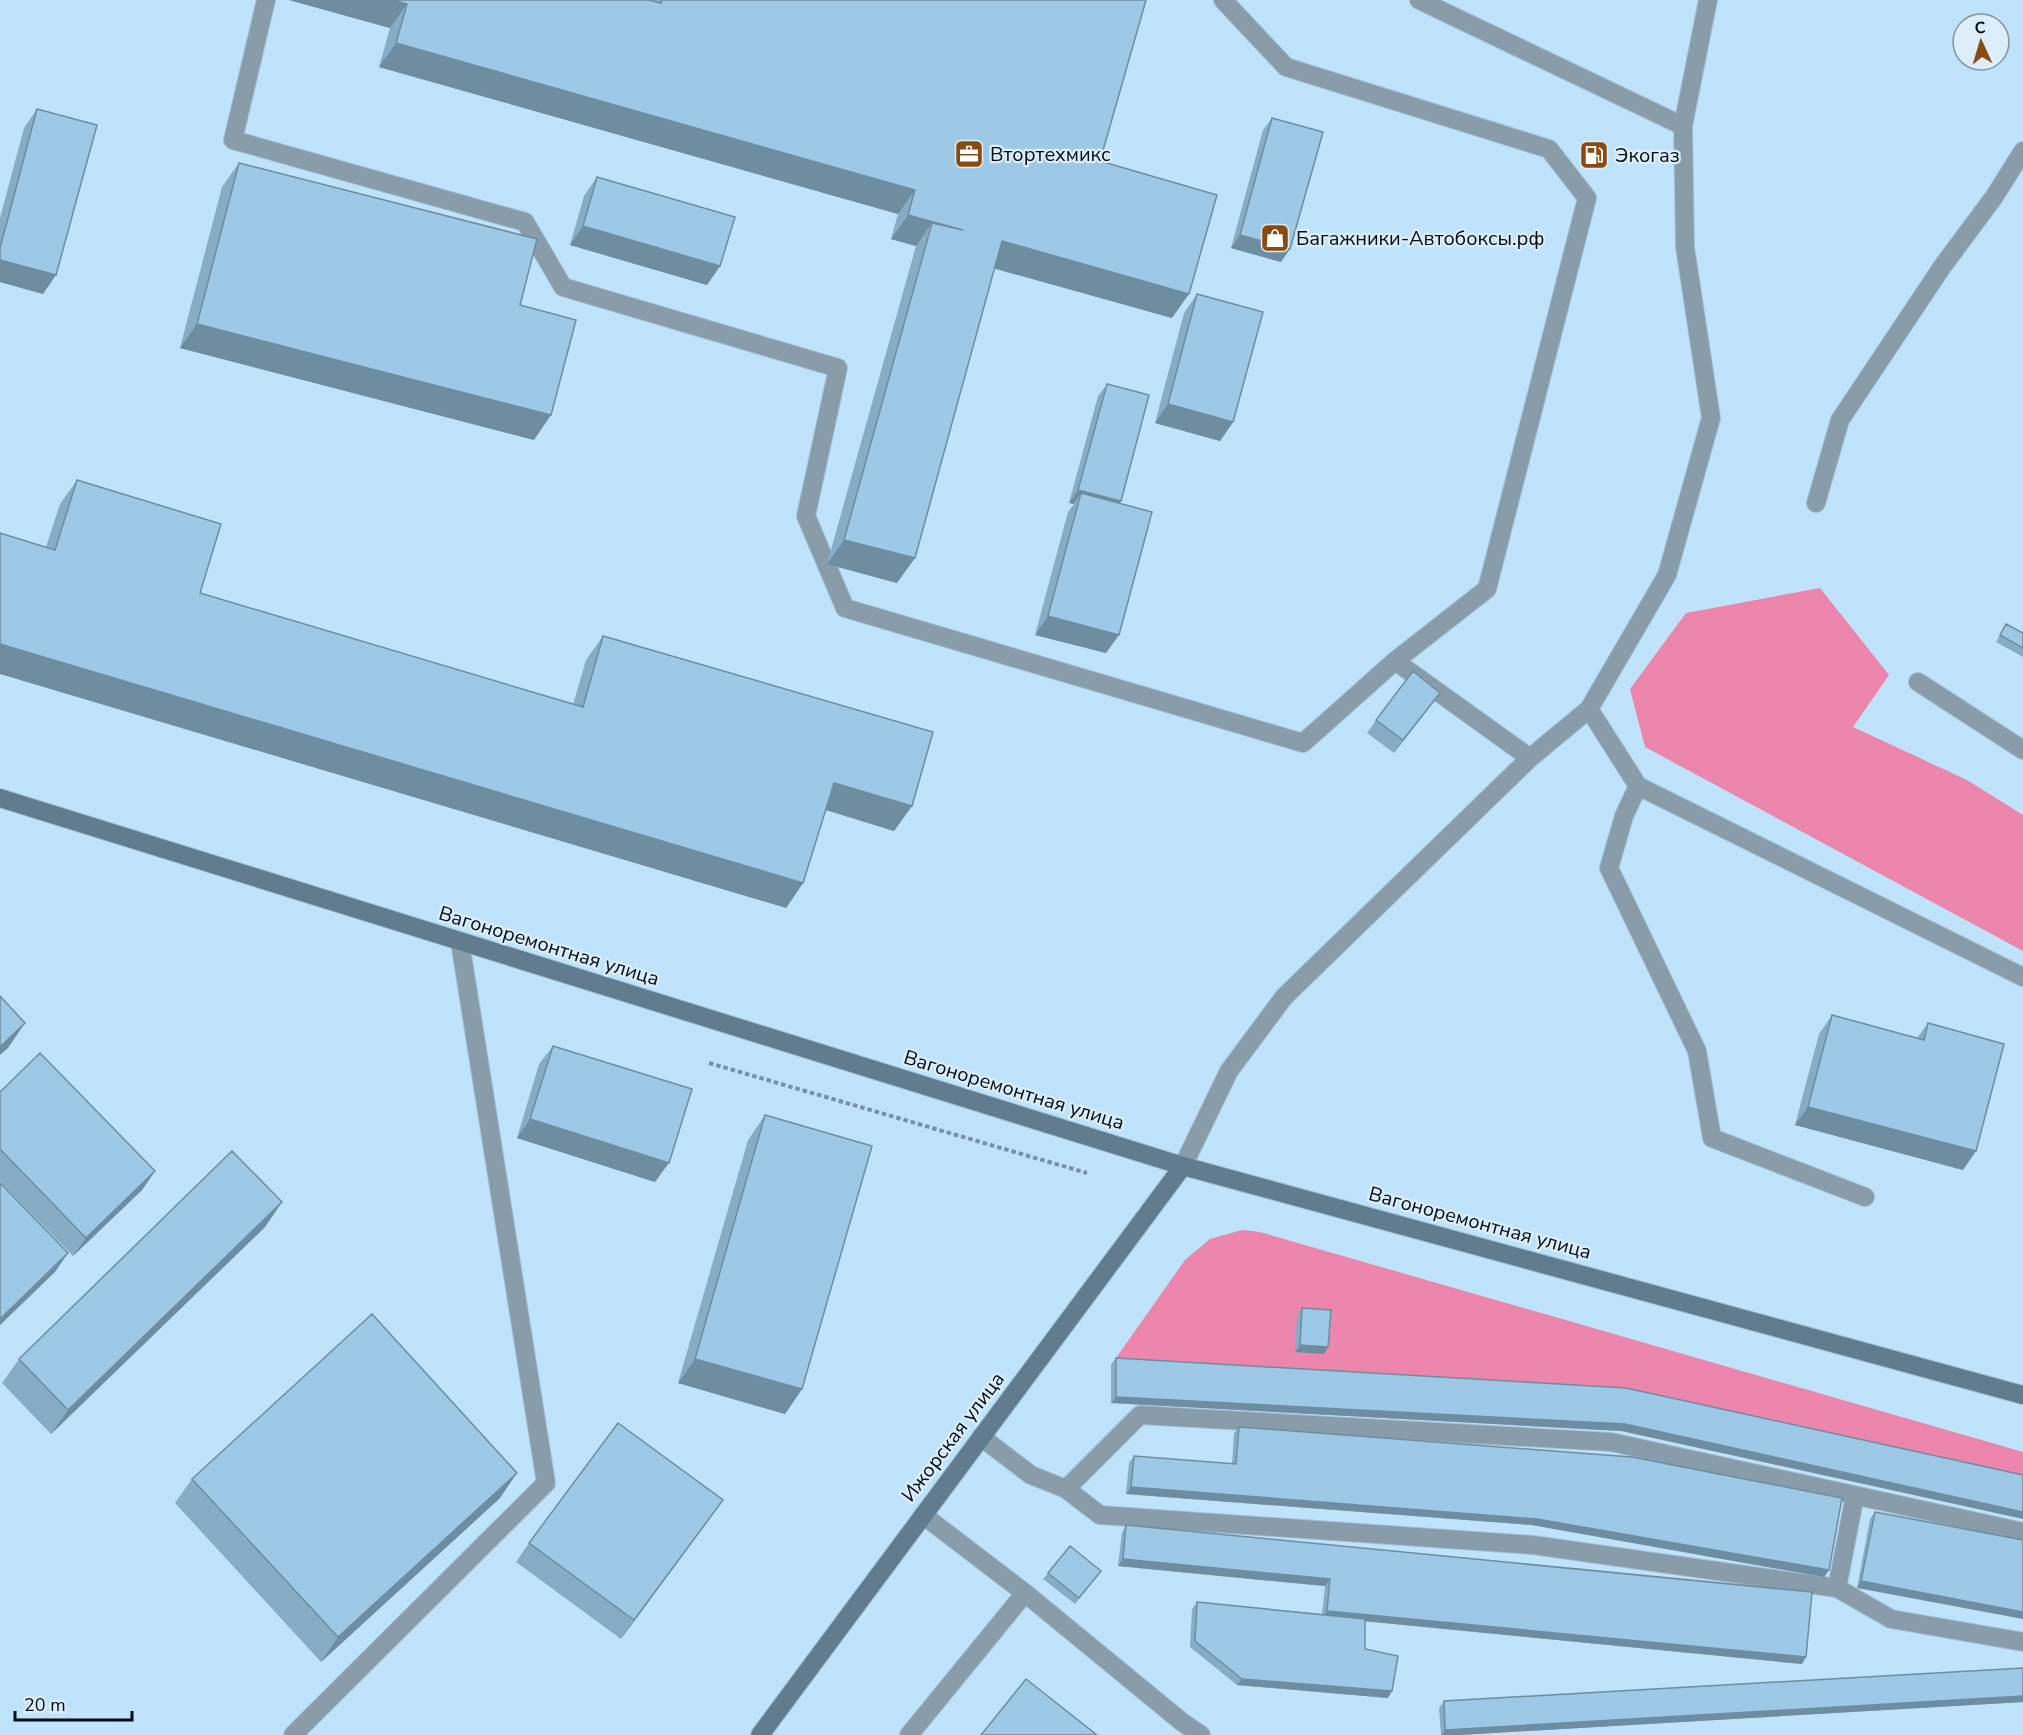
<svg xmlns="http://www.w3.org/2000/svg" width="2023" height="1735" font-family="'Nunito Sans',sans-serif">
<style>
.forest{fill:#ed86ac}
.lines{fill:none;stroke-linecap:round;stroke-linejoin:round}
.lane-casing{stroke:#a1c1d7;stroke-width:20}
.secondary-casing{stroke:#a1c1d7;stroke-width:20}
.path{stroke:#7792a5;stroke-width:4;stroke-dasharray:4.5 3;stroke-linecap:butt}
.lane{stroke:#899ca9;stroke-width:18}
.secondary{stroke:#607c8e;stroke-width:18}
.wall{fill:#87adc6}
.shaded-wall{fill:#6e8da1}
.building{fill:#9dc9e6;stroke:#6e8da1;stroke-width:1.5}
.labels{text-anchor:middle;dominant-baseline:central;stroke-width:4.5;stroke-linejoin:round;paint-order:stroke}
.poi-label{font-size:20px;fill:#010d17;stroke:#dceefa;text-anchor:start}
.street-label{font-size:20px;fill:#010d17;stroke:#dceefa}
</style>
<rect width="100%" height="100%" fill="#bfe3fb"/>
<!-- forest -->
<path class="forest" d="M1820,588L1889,675L1853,727L1967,780L2023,815V951L1645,747L1630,689L1686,613Z
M1242,1230L1260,1232L2023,1452V1482L1111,1365L1185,1260L1210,1239Z"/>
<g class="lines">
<!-- lane casing -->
<g class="lane-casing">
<path id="lane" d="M266,0L233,140L525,222L563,287L838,368L806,516L845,608L1303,743L1395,661L1530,758L1284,997L1229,1071L1183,1166
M1223,0L1286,67L1549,149L1587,198L1487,589L1395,661
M1419,0L1683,126
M1816,503L1840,420L1942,267L1994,197L2023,151
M1918,682L2023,750
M1589,709L1638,786L2023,977
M1530,758L1589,709L1667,575L1711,418L1685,247L1683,126L1708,0
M1638,786L1624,816L1609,868L1697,1051L1712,1138L1865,1197
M981,1437L1031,1475L1066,1489
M923,1515L1025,1593L1182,1722L1201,1735
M2023,1532L1611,1442L1140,1415L1066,1489L1100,1515L1533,1545L1837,1588L1891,1619L2023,1642
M1837,1588L1855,1495
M293,1735L546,1483L460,942
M909,1735L1025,1593"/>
</g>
<!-- secondary casing -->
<g class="secondary-casing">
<path id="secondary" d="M0,798L1183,1166L2023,1395
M760,1735L1183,1166"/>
</g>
<!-- path -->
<path class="path" d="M709,1063L1087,1173"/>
<!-- lane -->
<use href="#lane" class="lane"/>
<!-- secondary -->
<use href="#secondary" class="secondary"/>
</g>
<!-- wall -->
<path class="wall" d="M289,0H1146L1100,161L1172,318L995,268L897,583L827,564L916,246L891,239L898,214L379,67L390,28Z
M37,109L43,294L0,282V218L24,128Z
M1272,118L1281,262L1231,248L1263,130Z
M239,163L534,440L180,348L222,187Z
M597,177L720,266L707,285L570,245L584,196Z
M1197,294L1233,422L1220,441L1155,423L1184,313Z
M1107,384L1119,503L1106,653L1035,635L1068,512L1074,504L1069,503L1098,396Z
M77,480L200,593L573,705L586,660L603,636L912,806L894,831L825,810L803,883L786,908L46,547L60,504Z
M2006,624L2023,633V657L1996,642Z
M1431,705L1394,753L1367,733L1376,720Z
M1832,1015L1917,1038L1928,1023L1963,1170L1795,1125L1819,1034Z
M553,1046L655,1182L517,1138L539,1064Z
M0,1092L155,1171L142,1190L73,1256L0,1182Z
M765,1115L802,1389L785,1414L678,1383L748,1140Z
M282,1202L265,1227L51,1434L2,1383L19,1359Z
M1302,1308L1324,1354L1295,1352L1297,1315Z
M1116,1358L1621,1431L1111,1403V1365Z
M1239,1427L1829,1570L1824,1577L1532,1525L1126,1494L1129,1463L1134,1456L1232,1464L1234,1433Z
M192,1479L500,1498L321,1662L175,1503Z
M1875,1512L2023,1540L1857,1588L1870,1519Z
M710,1518L621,1639L516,1562L529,1543Z
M1126,1525L1802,1664L1365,1621V1649L1388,1698L1237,1685L1190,1647L1192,1609L1197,1602L1322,1614L1325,1586L1118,1566L1122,1532Z
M1101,1571L1075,1604L1043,1579L1048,1573Z
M2023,1668V1702L1459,1735H1441L1439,1708L1444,1701Z"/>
<!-- shaded-wall -->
<path class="shaded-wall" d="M289,0H392L407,4L390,28Z
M396,43L915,190L898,214L379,67Z
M908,215L963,230L932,223L916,246L891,239Z
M583,226L720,266L707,285L570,245Z
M1240,235L1290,249L1281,262L1231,248Z
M1002,241L1189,294L1172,318L985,266Z
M0,260L56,275L43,294L0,282Z
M197,324L551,415L534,440L180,348Z
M1168,404L1233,422L1220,441L1155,423Z
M1078,490L1121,501L1112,514L1081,493L1074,504L1069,503Z
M844,540L915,558L897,583L827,564Z
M1048,616L1119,635L1106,653L1035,635Z
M0,644L803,883L786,908L0,674Z
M1440,693L1431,705L1394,753L1403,740Z
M834,783L912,806L894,831L817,807Z
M25,1023L8,1048L0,1055V1047Z
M1808,1107L1976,1151L1963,1170L1795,1125Z
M530,1119L669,1163L655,1182L517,1138Z
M155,1171L142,1190L73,1256L86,1238Z
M282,1202L265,1227L51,1434L68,1410Z
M68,1253L55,1272L0,1325V1319Z
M1300,1345L1328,1347L1324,1354L1295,1352Z
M695,1359L802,1389L785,1414L678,1383Z
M1116,1397L1625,1424L2023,1512V1519L1621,1431L1111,1403Z
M517,1473L500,1498L321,1662L338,1637Z
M1131,1487L1537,1519L1829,1570L1824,1577L1532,1525L1126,1494Z
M723,1500L710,1518L621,1639L634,1620Z
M1123,1559L1330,1579L1325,1586L1118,1566Z
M1861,1581L2023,1612V1619L1857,1588Z
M1327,1611L1806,1657L1802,1664L1322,1617Z
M1242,1679L1392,1691L1388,1698L1237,1685Z
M2023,1696V1702L1459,1735H1442L1445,1730Z"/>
<!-- building -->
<path class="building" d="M392,0H649L661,3L662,0H1146L1100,161L1217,195L1189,294L1002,241L915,558L844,540L932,223L963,230L908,215L915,190L396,43L407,4Z
M37,109L97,125L56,275L0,260V248Z
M1272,118L1323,132L1290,249L1240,235Z
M239,163L537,239L520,305L576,320L551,415L197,324Z
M597,177L735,217L720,266L583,226Z
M1197,294L1263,312L1233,422L1168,404Z
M1107,384L1149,395L1121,501L1078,490Z
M77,480L221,524L200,593L583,707L603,636L933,732L912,806L834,783L803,883L0,644V533L55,550Z
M1081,493L1152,512L1119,635L1048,616Z
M2006,624L2023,633V648L2000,635Z
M1413,671L1440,693L1403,740L1376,720Z
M0,996L25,1023L0,1047Z
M1832,1015L1924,1040L1928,1023L2004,1044L1976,1151L1808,1107Z
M553,1046L692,1089L669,1163L530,1119Z
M40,1053L155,1171L86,1238L0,1149V1092Z
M765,1115L872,1146L802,1389L695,1359Z
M232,1151L282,1202L68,1410L19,1359Z
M0,1183L68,1253L0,1319Z
M1302,1308L1331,1310L1328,1347L1300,1345Z
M372,1314L517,1473L338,1637L192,1479Z
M1116,1358L1626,1388L2023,1475V1512L1625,1424L1116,1397Z
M618,1423L723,1500L634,1620L529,1543Z
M1239,1427L1632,1457L1842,1498L1829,1570L1537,1519L1131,1487L1134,1456L1236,1464Z
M1875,1512L2023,1540V1612L1861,1581Z
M1126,1525L1812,1592L1806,1657L1327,1611L1330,1579L1123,1559Z
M1070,1546L1101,1571L1079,1598L1048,1573Z
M1197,1602L1365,1619V1649L1398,1656L1392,1691L1242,1679L1195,1641Z
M2023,1668V1696L1445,1730L1444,1701Z
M1026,1679L1097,1735H981Z"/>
<!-- icons -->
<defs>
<g id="office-square" transform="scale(1.5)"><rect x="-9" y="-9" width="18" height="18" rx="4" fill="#8a4b10" stroke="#dceefa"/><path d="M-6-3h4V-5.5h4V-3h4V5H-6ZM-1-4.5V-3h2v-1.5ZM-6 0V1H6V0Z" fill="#fff"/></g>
<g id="fuel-square" transform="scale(1.5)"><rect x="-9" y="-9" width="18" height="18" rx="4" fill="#8a4b10" stroke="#dceefa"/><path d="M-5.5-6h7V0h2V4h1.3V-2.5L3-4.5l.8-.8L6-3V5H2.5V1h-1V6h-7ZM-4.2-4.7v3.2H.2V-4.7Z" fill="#fff"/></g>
<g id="shop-square" transform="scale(1.5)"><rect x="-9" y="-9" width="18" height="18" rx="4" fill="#8a4b10" stroke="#dceefa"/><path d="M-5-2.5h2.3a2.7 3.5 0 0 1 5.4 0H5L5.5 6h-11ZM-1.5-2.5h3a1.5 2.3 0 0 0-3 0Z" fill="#fff"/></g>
</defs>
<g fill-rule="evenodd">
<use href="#office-square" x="969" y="154"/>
<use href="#fuel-square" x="1594" y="155"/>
<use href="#shop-square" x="1275" y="238"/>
</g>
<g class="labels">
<!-- poi labels -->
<g class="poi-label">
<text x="990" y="154">Втортехмикс</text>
<text x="1615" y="155">Экогаз</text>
<text x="1296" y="238">Багажники-Автобоксы.рф</text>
</g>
<!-- street labels -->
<g class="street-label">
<text transform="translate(549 946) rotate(17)">Вагоноремонтная улица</text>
<text transform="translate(1014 1090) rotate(17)">Вагоноремонтная улица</text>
<text transform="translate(1480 1223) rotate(15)">Вагоноремонтная улица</text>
<text transform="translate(953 1437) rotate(-53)">Ижорская улица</text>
</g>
</g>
<!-- north arrow -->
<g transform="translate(1981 42) rotate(356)"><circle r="28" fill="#dceefa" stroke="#84949f" stroke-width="1.5"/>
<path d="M0-4.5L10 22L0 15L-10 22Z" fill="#8a4b10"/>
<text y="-9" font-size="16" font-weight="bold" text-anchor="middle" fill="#010d17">С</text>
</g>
<!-- scale -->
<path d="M15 1711v9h117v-9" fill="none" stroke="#010d17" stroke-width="3"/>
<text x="24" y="1711" font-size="18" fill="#010d17" stroke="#dceefa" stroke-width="4.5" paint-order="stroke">20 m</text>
</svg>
